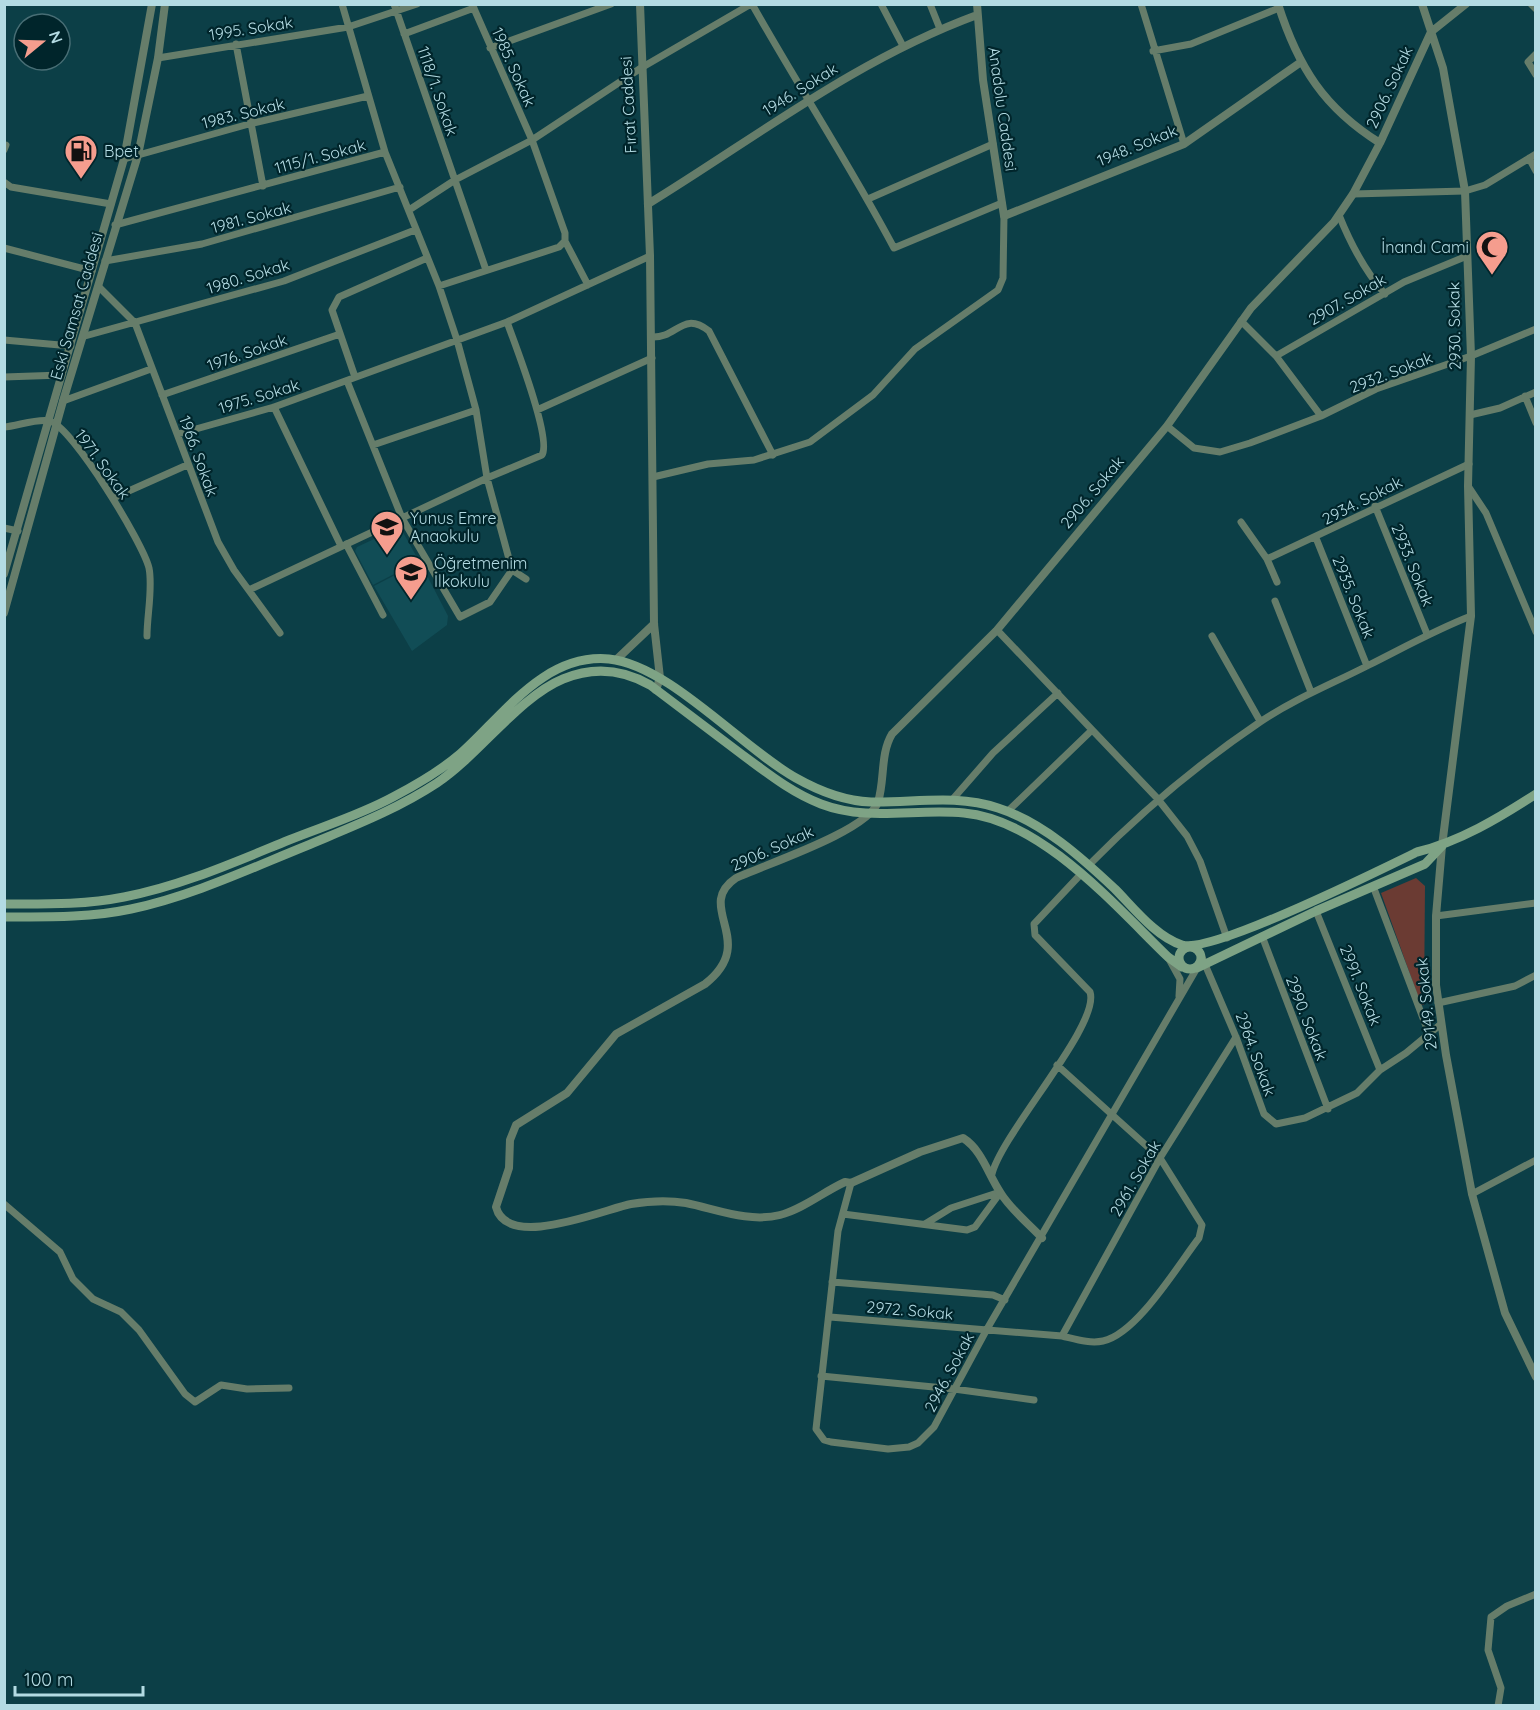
<svg xmlns="http://www.w3.org/2000/svg" width="1540" height="1710" font-family="Quicksand,sans-serif">
<style>
.built{fill:#114d56}
.green{fill:#6b3b33}
.lines{fill:none;stroke-linecap:round;stroke-linejoin:round}
.minor{stroke:#667d6a;stroke-width:7}
.tertiary{stroke:#667d6a;stroke-width:8}
.secondary{stroke:#7ea385;stroke-width:9}
.labels{text-anchor:middle;dominant-baseline:central;stroke-width:4.5;stroke-linejoin:round;paint-order:stroke}
.street-label{font-size:16px;fill:#b3dbe3;stroke:#00252b}
.poi-label{font-size:16px;fill:#b3dbe3;stroke:#00252b;text-anchor:start}
</style>
<rect width="100%" height="100%" fill="#0c3f47"/>
<!-- built -->
<path class="built" d="M400,527L419,561L373,585L355,551L357,547Z
M420,562L448,616L447,625L412,651L374,586Z"/>
<!-- green -->
<path class="green" d="M1416,878L1425,886L1424,1005H1421L1381,893Z"/>
<g class="lines">
<!-- minor -->
<path class="minor" d="M342,4L385,152L439,286L457,340L476,410L487,478L512,570L526,579
M394,4L486,270
M752,4C798,86 850,165 894,248L1002,203
M881,4L903,46
M930,4L940,29
M1141,4L1184,144
M1531,4L1536,9
M404,34L474,8
M236,44L263,186
M490,48L611,4
M1153,51L1191,44L1279,8
M1536,54L1528,62L1536,75
M158,58L348,27L417,4
M4,150L6,145
M1529,158L1536,171
M124,159L249,124L368,96
M4,182L11,187L111,204
M1353,194L1465,191L1485,185L1536,154
M868,199L993,144
M409,210L455,180L532,140L641,68L751,4
M1339,215C1351,245 1364,270 1385,294
M115,225L385,152
M565,241L588,285
M4,248L92,271
M105,261L202,244L400,187
M439,286L559,247L565,241V233L532,140L472,4
M99,287L135,323L218,542L234,570L280,633
M1241,321L1276,356L1321,416
M85,336L284,281L415,230
M651,337C677,339 682,310 709,331L773,455
M4,340L71,346
M1276,356L1404,282L1467,256
M4,377L62,375
M355,377L332,310L339,297L427,258
M347,381L402,518L460,617L490,602L512,570
M162,395L340,334
M1525,396L1536,423
M63,401L151,369
M274,407L341,546
M537,410L652,358
M1470,415L1500,408L1536,392
M1167,426L1194,448L1220,452L1250,443L1321,416L1376,389L1471,356L1536,329
M4,427C17,426 38,418 50,421C73,428 143,543 149,568C153,588 147,615 147,636
M178,434L274,407L507,322L650,256
M373,445L476,410
M653,477L708,464L754,460L810,442L873,395L915,349L998,290L1003,278L1004,216
M1468,486L1486,513L1536,632
M113,498L187,465
M1375,506L1427,634
M1241,522L1267,559L1277,582
M4,528L18,531
M1316,538L1367,666
M346,544L383,615
M1267,559L1469,464
M249,590L487,478L542,455C552,439 515,344 507,322
M1275,601L1311,692
M997,630L1157,798L1187,836L1200,861L1227,938
M1212,636L1260,721
M952,800L993,753L1058,693
M1008,811L1092,730
M1089,865C1141,812 1198,764 1260,722C1294,699 1332,684 1369,665C1403,648 1435,630 1471,616
M1373,886L1429,1034
M1316,911L1380,1070
M1436,916L1536,903
M1262,936L1328,1109
M1201,955L1236,1037L1264,1114L1276,1124L1305,1118L1357,1093L1380,1070L1406,1053L1441,1024
M1169,959L1180,979L1179,996
M1438,1003L1515,986L1536,975
M992,1174C1002,1133 1101,1024 1090,992L1035,935L1034,924L1081,874
M851,1183L838,1231L816,1429L824,1440L831,1442L888,1449L909,1447L918,1443L934,1427L987,1329L1197,968
M1472,1194L1536,1160
M4,1204L60,1252L73,1279L93,1299L121,1312L139,1330L185,1394L195,1402L221,1385L247,1389L289,1388
M843,1214L967,1230L975,1227L1000,1193
M925,1224L951,1208L997,1193
M832,1282L993,1295L1005,1300
M830,1317L1062,1336C1075,1339 1090,1344 1103,1341C1137,1334 1178,1265 1199,1238L1202,1225L1160,1158L1057,1065
M1062,1336L1160,1158L1236,1037
M821,1376L954,1389L1034,1400
M1498,1706L1501,1688L1488,1650L1491,1617L1507,1606L1536,1594"/>
<!-- tertiary -->
<path class="tertiary" d="M640,4L650,256L654,624L660,678L656,690
M977,4L983,80L1004,216L1184,144L1301,62
M1278,4C1298,67 1324,108 1380,143
M1422,4L1443,68L1465,191L1471,356L1468,486L1471,616L1442,846L1436,916V985L1446,1055L1472,1194L1505,1313L1536,1377
M648,204C757,137 855,60 977,15
M4,574L124,159L152,4
M4,613L63,401L138,155L158,58L165,4
M616,660L654,624
M1042,1238C1028,1223 1010,1209 1000,1192C988,1174 982,1150 963,1138L920,1152L851,1183L845,1182C823,1192 803,1209 780,1215C749,1223 716,1209 686,1203C668,1200 649,1201 631,1204C605,1209 507,1251 496,1207L509,1168L510,1140L516,1125L567,1093L616,1034L705,984C760,941 693,907 736,878C766,864 868,831 878,802C885,780 880,754 892,734L997,630L1167,426L1251,308L1334,222L1353,194L1380,143L1431,32L1466,4"/>
<!-- secondary -->
<path class="secondary" d="M4,904C45,904 84,905 124,897C181,886 235,862 289,840C324,826 360,815 393,797C416,785 440,771 460,754C503,716 544,653 609,659C669,665 742,748 796,778C819,791 844,801 871,802C914,803 956,794 998,808C1042,822 1081,857 1115,889C1133,907 1156,937 1182,945C1211,954 1380,870 1417,852C1459,842 1499,818 1536,794
M4,917C47,917 89,918 131,909C192,896 249,869 306,846C351,827 396,810 437,783C479,755 519,697 563,679C592,667 622,669 650,685C680,708 710,730 740,753C766,772 790,792 821,804C868,822 916,808 964,813C1042,820 1115,906 1168,957L1182,967
M1179 958a11 11 0 1 1 22 0a11 11 0 1 1-22 0Z
M1197,968L1316,911L1425,864L1442,846"/>
</g>
<!-- icons -->
<defs>
<g id="fuel-pin" transform="scale(1.725)"><path d="M0 17L-7.5 6A9.5 9.5 0 1 1 7.5 6Z" fill="#f59d8e" stroke="#00252b"/><path d="M-5.5-6h7V0h2V4h1.3V-2.5L3-4.5l.8-.8L6-3V5H2.5V1h-1V6h-7ZM-4.2-4.7v3.2H.2V-4.7Z" fill="#111"/></g>
<g id="mosque-pin" transform="scale(1.725)"><path d="M0 17L-7.5 6A9.5 9.5 0 1 1 7.5 6Z" fill="#f59d8e" stroke="#00252b"/><path d="M3.5-4.9A6 6 0 1 0 3.5 4.9A5 5 0 1 1 3.5-4.9Z" fill="#111"/></g>
<g id="school-pin" transform="scale(1.725)"><path d="M0 17L-7.5 6A9.5 9.5 0 1 1 7.5 6Z" fill="#f59d8e" stroke="#00252b"/><path d="M0-5L7-2L0 1L-7-2ZM-4 1L0 2.5L4 1V4Q0 6-4 4Z" fill="#111"/></g>
</defs>
<g fill-rule="evenodd">
<use href="#fuel-pin" x="81" y="151"/>
<use href="#mosque-pin" x="1492" y="247"/>
<use href="#school-pin" x="387" y="527"/>
<use href="#school-pin" x="411" y="572"/>
</g>
<g class="labels">
<!-- street labels -->
<g class="street-label">
<text transform="translate(251 28) rotate(-9)">1995. Sokak</text>
<text transform="translate(514 67) rotate(66)">1985. Sokak</text>
<text transform="translate(1389 87) rotate(-65)">2906. Sokak</text>
<text transform="translate(800 89) rotate(-32)">1946. Sokak</text>
<text transform="translate(438 91) rotate(71)">1118/1. Sokak</text>
<text transform="translate(628 105) rotate(-93)">Fırat Caddesi</text>
<text transform="translate(1003 109) rotate(82)">Anadolu Caddesi</text>
<text transform="translate(243 113) rotate(-14)">1983. Sokak</text>
<text transform="translate(1137 145) rotate(-22)">1948. Sokak</text>
<text transform="translate(320 156) rotate(-15)">1115/1. Sokak</text>
<text transform="translate(251 217) rotate(-15)">1981. Sokak</text>
<text transform="translate(248 276) rotate(-17)">1980. Sokak</text>
<text transform="translate(1347 299) rotate(-30)">2907. Sokak</text>
<text transform="translate(76 306) rotate(-74)">Eski Samsat Caddesi</text>
<text transform="translate(1454 326) rotate(-91)">2930. Sokak</text>
<text transform="translate(247 352) rotate(-19)">1976. Sokak</text>
<text transform="translate(1391 372) rotate(-21)">2932. Sokak</text>
<text transform="translate(259 396) rotate(-17)">1975. Sokak</text>
<text transform="translate(199 456) rotate(70)">1966. Sokak</text>
<text transform="translate(103 464) rotate(54)">1971. Sokak</text>
<text transform="translate(1092 492) rotate(-50)">2906. Sokak</text>
<text transform="translate(1362 500) rotate(-27)">2934. Sokak</text>
<text transform="translate(1413 565) rotate(68)">2933. Sokak</text>
<text transform="translate(1354 597) rotate(68)">2935. Sokak</text>
<text transform="translate(772 848) rotate(-24)">2906. Sokak</text>
<text transform="translate(1361 985) rotate(68)">2991. Sokak</text>
<text transform="translate(1426 1004) rotate(-96)">29149. Sokak</text>
<text transform="translate(1307 1018) rotate(69)">2990. Sokak</text>
<text transform="translate(1256 1054) rotate(70)">2964. Sokak</text>
<text transform="translate(1135 1178) rotate(-60)">2961. Sokak</text>
<text transform="translate(910 1310) rotate(5)">2972. Sokak</text>
<text transform="translate(949 1372) rotate(-62)">2946. Sokak</text>
</g>
<!-- poi labels -->
<g class="poi-label">
<text x="104" y="151">Bpet</text>
<text x="1469" y="247" text-anchor="end">İnandı Cami</text>
<text x="410" y="518">Yunus Emre<tspan x="410" dy="18">Anaokulu</tspan></text>
<text x="434" y="563">Öğretmenim<tspan x="434" dy="18">İlkokulu</tspan></text>
</g>
</g>
<!-- border -->
<rect width="1540" height="1710" fill="none" stroke="#b3dbe3" stroke-width="12"/>
<!-- north arrow -->
<g transform="translate(42 42) rotate(71)"><circle r="28" fill="#00252b" stroke="#486e75" stroke-width="1.5"/>
<path d="M0-4.5L10 22L0 15L-10 22Z" fill="#f59d8e"/>
<text y="-9" font-size="16" font-weight="bold" text-anchor="middle" fill="#b3dbe3">N</text>
</g>
<!-- scale -->
<path d="M15 1686v9h128v-9" fill="none" stroke="#b3dbe3" stroke-width="3"/>
<text x="24" y="1686" font-size="18" fill="#b3dbe3" stroke="#00252b" stroke-width="4.5" paint-order="stroke">100 m</text>
</svg>
